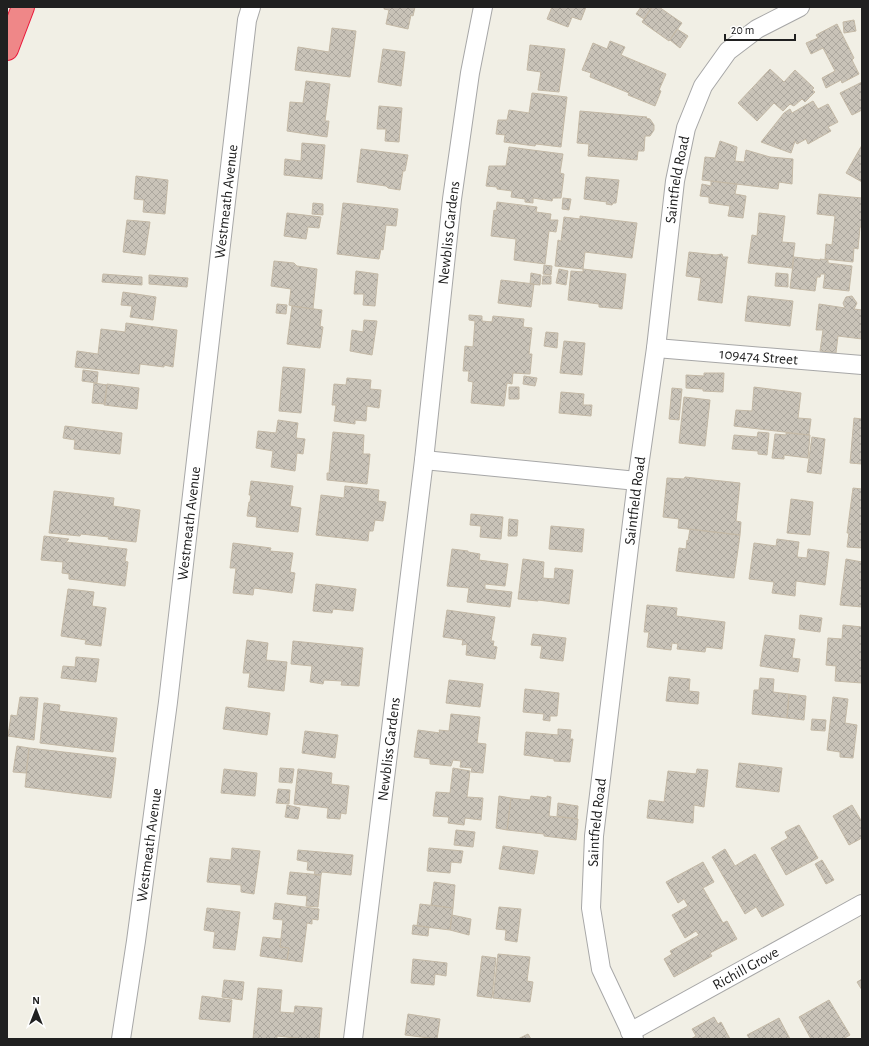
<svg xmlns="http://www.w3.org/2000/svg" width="869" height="1046" font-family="'Alegreya Sans',sans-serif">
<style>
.building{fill:url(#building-cross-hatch);stroke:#c4b9a6}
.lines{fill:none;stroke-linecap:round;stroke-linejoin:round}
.minor-casing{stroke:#a7a7a7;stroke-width:20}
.motorway-casing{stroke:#ea173a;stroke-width:24}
.minor{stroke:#fff;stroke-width:18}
.motorway{stroke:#ef8788;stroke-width:22}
.labels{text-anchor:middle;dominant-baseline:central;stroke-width:3;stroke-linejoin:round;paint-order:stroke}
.street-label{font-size:15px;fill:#202020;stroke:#fff}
</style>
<defs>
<pattern id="building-cross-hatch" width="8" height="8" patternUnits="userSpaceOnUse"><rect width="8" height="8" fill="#c9c3b8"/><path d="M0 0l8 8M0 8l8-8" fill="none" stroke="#aca79e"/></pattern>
</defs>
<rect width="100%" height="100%" fill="#f1efe5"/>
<!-- building -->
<path class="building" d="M384,7H415L413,16L411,15L408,29L386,24L389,10L384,9Z
M552,7H586L581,20L572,17L568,27L547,19Z
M641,7H652L644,19L636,14Z
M652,7H659L682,23L669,41L642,22Z
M854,20L856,31L844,33L843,22Z
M837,24L854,58L852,60L859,74L842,83L841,80L826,88L822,78L835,71L823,48L811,54L806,43L818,38L816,35Z
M332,28L356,31L350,77L295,70L298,47L329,52Z
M677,29L688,36L680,48L670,40Z
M610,41L625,47L621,55L666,74L659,90L661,91L655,106L628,95L629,93L590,77L591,73L582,70L593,43L607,49Z
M530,45L565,49L559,92L538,90L541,72L527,70Z
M383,49L405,52L401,86L378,82Z
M770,69L784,82L795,70L814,88L812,90L815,92L805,102L802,99L794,106L790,104L783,111L774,103L757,121L738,103Z
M306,81L330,84L325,121H329L327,137L287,131L290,102L303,103Z
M862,82V110L852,115L840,93Z
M532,93L567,97L561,147L536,144L535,146L504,142L505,135L496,134L498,120H507L509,110L529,113Z
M813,101L818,109L828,104L838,122L828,127L831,131L808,144L806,139L797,144L795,141L791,153L761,142L784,113L790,109L792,113Z
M379,106L402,108L399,142L385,141L386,129H377Z
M580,111L647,117L646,118L650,119L654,125V130L650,136H645L644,151H638L637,160L588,156L589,144L577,143Z
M720,141L737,147L735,161L744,162L746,150L770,157L793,159L792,184L779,182L778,189L702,180L705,157L715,158Z
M302,143L325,145L322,179L284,175L285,159L301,161Z
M862,145V182L846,173Z
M509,147L563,154L560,173L564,174L561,198H553L552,201L533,198V203L525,202V199L511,197L512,191L497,189V187L486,186L489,166H506Z
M361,149L408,155L405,171H403L400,190L388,188L386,186L357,182Z
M136,176L168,180L165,214L143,212L144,200L134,199Z
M586,177L619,180L616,203H613L612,205L606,204L607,202L584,199Z
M711,181L737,184L735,194L746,196L743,218L728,216L730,206L709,203V197L700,196L702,184L711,186Z
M819,194L862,198V227H860L858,249L854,248L853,262L825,259L826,244L832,245L835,216L817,214Z
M563,198L571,199L569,210L562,209Z
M497,202L537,207L536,212L551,214L550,220H558L556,232L549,231L545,264L514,260L516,239L491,236L494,210L496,211Z
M313,203L323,204V215L312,214Z
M343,203L398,209L396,226L386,225L383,250L381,249L379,259L337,254Z
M287,213L321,217L319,228L308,227L306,239L284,236Z
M759,213L785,216L782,242L795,243L792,268L748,263L752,235L757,236Z
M580,216L637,223L632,258L585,252L583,269L555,266L558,240L561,241L564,217L580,219Z
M127,220L150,222L145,255L123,252Z
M689,252L716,255L722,254L723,257H728L727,259L722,303L698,300L701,278L686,276Z
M794,257L820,260V259L828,260V263L852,266L849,291L823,288L825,274H821L820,277H817L815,291L790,288Z
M274,261L294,263L297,266L317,269L313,309L292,306L289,305L291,289L271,286Z
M544,265L552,266L551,275L543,274Z
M559,269L568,271L566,285L556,283Z
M583,269L626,274L622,309L599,307V304L568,300L571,271L583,272Z
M356,271L378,274L375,306L363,305L364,294H354Z
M531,273L541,275L540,285L530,284Z
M776,273L788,274V287L775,286Z
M103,274L142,277V285L102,282Z
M149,275L188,278L187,287L149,284Z
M543,276H551V284H542Z
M501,280L534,284L531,307L498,303Z
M123,292L156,297L153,320L130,317L132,306L121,305Z
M748,296L793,301L790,326L745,321Z
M852,296L857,303L854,309L862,310V339L838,336L836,353L820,351L823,330H816L819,304L845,308L843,303L846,297Z
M277,304L287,305L286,314L276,313Z
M292,306L322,310L320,326L323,327L320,348L287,344Z
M469,315L482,316V321L492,322L493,316L524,319L523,327L532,328L529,354H532L530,374L513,373L512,384L507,383L504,406L471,403L473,382L468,381L469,371H463L465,346L473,347L475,321L469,320Z
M364,320L377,321L372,355L350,351L352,330L363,332Z
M126,323L177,330L173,367L164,365V367L140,364L139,374L75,367L77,351L98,354L101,329L125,332Z
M546,332L558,333L557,348L544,346Z
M564,341L585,343L582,375L560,373Z
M283,367L305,369L301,413L279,411Z
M83,370L98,372L97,383L82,381Z
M704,373H724L723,392L703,391V389L686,388V375L704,376Z
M524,376L537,378L535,386L523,384Z
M347,378L371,380L370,389L381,390L379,408L367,406L366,421L355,420V424L334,421L336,405H332L334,384L346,385Z
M94,383L107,385L105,404L92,403Z
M107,384L139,388L137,409L104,405Z
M509,387H519V399H509Z
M754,387L801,393L798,418L811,419L809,435L734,426L736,410L752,411Z
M672,388L682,389L679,420L669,419Z
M561,392L584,394L583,405H592L591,416L559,413Z
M684,397L710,400L705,446L679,443Z
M854,418L862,419V464L850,463Z
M278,420L298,423L296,438L305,439L303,454L297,453L295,471L271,467L273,451L256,448L258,431L276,433Z
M65,426L122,433L120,454L74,449L75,440L63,438Z
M333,432L364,435L363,454H370L367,484L327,480V473H329Z
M758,432L769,433L767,455L758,454V451L732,449L734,435L757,437Z
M786,433L810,435L808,458L784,455V459L772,458L775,434L786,435Z
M812,437L825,439L821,474L807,472Z
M685,477L740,483L736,521L741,522L740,535L678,528L679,519L663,517L667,478L684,479Z
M251,481L293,486L290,506L301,508L298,532L256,527L257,517L247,516L249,502H250L251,495H249Z
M345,486L379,490L378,501L386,502L383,521L375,520L373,531H369L368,541L316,535L321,495L344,498Z
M853,488L862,489V548L847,547L849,533H847Z
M54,491L114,498L113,506L140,510L136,542L108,539L109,537L81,534L80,536L49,533Z
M791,499L813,502L810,535L787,533Z
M471,514L503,517L501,539L480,537L481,526L470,525Z
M509,519L518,520L517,536H508Z
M551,526L584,529L582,552L549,549Z
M690,529L740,535L734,578L676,571L679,548L686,549L687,540L688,541Z
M44,536L69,539L66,542L127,549L125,561L128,562L125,586L69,579V574L62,573L63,562L41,560Z
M777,539L799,542L797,557L807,558L808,549L829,552L825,585L796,581L795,596L772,593L774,582L749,579L754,543L776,546Z
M233,543L271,548L270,551L293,553L290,572L295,573L292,593L254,588L253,595L233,593L236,568H230Z
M452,549L468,551V552L480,554L479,560L508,564L505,586L485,584V589L512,592L510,607L467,602L469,588L447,586Z
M523,559L544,562L543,578L554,579L555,568L573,570L569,604L538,600V601L518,599Z
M846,559L862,562V607L840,605Z
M316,584L356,589L353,611L333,609L332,613L313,611Z
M68,589L94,592L92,606L106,608L101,646L85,644L86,640L61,636Z
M647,605L677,608L676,616L725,622L722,649L706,647L705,652L677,649L678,644L672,643L671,650L647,647L649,632H644Z
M447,610L495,617L491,641H494L493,646L497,647L495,659L466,655L467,644L462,645L463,640L443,637Z
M800,615L822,618L820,632L799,629Z
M843,625L862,627V683L835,681L836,666L826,665L828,638L842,639Z
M533,634L566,638L563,661L540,658L542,646L531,645Z
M765,635L795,639L792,658L800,659L798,672L760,666Z
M247,640L268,643L266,660L287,662L284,691L248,687L250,673H243Z
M293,641L363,648L359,686L341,685L342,681L324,680L323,684L310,682L312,666L291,664Z
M76,657L99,659L96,682L61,678L63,666L75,667Z
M669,677L690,679L689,691L699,692L698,704L666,701Z
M760,678L774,679L773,692L789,694L787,718L752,714L754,690H759Z
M449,680L483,684L480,707L446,703Z
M525,689L559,693L557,716H550V721L543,720L544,714L523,712Z
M789,694L806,696L804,720L787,718Z
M20,697L38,698L34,740L8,736L11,715L17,716Z
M833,697L848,699L845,723L857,725L853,758L840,757V752L827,750Z
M44,703L60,705L59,711L117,718L113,752L40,743Z
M226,707L270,713L267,735L223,729Z
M451,714L480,717L477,743L486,744L483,773L471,772L472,768L460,767L461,761L453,760L451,766L430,764V759L414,757L418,730L440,733L439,730L449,731Z
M812,719L826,720L825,731L811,730Z
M558,729L571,730L570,739H573L570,762L554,761V759L524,755L526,732L558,735Z
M305,731L338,735L335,758L302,753Z
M17,746L29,748L26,773L13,772Z
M29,748L116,758L111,798L25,787Z
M739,763L782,768L779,792L736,787Z
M280,768L294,769L292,783L279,782Z
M453,768L470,771L467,797L483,798L481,820L465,818L464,825L448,823L449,817L433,816L436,792L450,793Z
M224,769L257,773L255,796L221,793Z
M298,769L332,773L331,784L349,786L346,814L341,813L340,819L327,818L328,808L294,804Z
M697,769L708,770L704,807L694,805L693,823L647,818L649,800L664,802L668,771L696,774Z
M278,789L290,790L289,804L276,803Z
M499,796L511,798L507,830L496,828Z
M531,796L547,798V796L551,797L549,816L578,819L576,840L544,836V834L507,830L511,798L530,800Z
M558,803L578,806L577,819L557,816Z
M287,805L300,808L298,819L285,817Z
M852,805L862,822V838L849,845L833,816Z
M799,825L818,858L786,875L771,848L788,838L785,832Z
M456,830L475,832L473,847L454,845Z
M503,846L538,851L534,874L499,869Z
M232,848L260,851L254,894L241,892V885L207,882L210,858L231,860Z
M429,848L463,851L461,863L451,862L450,873L427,871Z
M725,849L735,866L755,854L784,905L762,917L756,907L745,914L712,857Z
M298,850L353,855L351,875L322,872L321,875H314L315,871L307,870L308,862L297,860Z
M822,860L834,880L826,884L815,864Z
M703,862L714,882L703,888L723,923L727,921L737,939L710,953L712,956L674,977L664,959L672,954L670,951L699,935L696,931L685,938L672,915L688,906L684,899L678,903L666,882Z
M290,872L321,875L318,907L306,906L307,896L287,894Z
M434,882L455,885L453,908L431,905Z
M275,903L319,909L318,920L312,919V924L307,923L302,962L287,960L289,948L280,947L283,920L273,919Z
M420,904L453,908L450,930L417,926Z
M499,907L521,909L517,942L505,940L506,930L496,929Z
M207,908L240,912L235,950L213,948L215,932L204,930Z
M452,915L471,919L469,935L450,930Z
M413,925L429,927L428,936L412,934Z
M263,937L281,939L280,947L289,948L287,960L260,956Z
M498,954L530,957L527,981L533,982L530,1002L493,998Z
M482,956L496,958L492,998L477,996Z
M413,959L447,963L446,976L435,974L434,985L411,983Z
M862,979V990L857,982Z
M224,980L244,982L242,1000L222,997Z
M258,988L282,990L280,1012L294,1013L295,1006L322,1008L319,1039H305L277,1036V1039H253Z
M202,996L232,1000L230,1022L199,1019Z
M829,1000L850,1035L843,1039H811L799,1017Z
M408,1014L440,1019L437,1039L405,1035Z
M714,1017L718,1024L721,1022L730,1039H691L696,1036L692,1029Z
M779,1018L790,1039H750L747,1035Z
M528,1034L531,1039H518Z"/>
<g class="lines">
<!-- minor casing -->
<g class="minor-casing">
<g id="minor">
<path id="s1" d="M656,348L862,365"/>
<path d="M424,460L637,481"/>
<path id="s2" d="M630,1032L862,904"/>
<path id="s3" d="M121,1039L136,941L168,702L247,20L251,7"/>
<path id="s4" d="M353,1039L424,460L452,199L470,73L483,7"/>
<path id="s5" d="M634,1039L601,969L591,908L594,836L637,481L656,348L675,181L686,128L703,86L728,51L757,29L800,7"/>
</g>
</g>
<!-- motorway casing -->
<g class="motorway-casing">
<path id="motorway" d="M7,49L23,7"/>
</g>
<!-- minor -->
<use href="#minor" class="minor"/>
<!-- motorway -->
<use href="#motorway" class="motorway"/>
</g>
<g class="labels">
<!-- street labels -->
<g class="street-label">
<text stroke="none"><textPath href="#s5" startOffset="873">Saintfield Road</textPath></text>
<text stroke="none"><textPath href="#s3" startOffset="844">Westmeath Avenue</textPath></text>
<text stroke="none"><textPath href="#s4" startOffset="812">Newbliss Gardens</textPath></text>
<text stroke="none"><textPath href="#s1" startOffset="103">109474 Street</textPath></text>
<text stroke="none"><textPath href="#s5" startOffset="549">Saintfield Road</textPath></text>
<text stroke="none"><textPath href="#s3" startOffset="520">Westmeath Avenue</textPath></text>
<text stroke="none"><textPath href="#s4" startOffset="292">Newbliss Gardens</textPath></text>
<text stroke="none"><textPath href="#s5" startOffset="225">Saintfield Road</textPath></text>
<text stroke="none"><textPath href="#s3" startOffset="196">Westmeath Avenue</textPath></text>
<text stroke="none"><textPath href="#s2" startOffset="132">Richill Grove</textPath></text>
</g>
</g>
<!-- border -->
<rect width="869" height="1046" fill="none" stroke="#202020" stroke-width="16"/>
<!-- north arrow -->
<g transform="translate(36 1010)" stroke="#ffffff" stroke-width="3" paint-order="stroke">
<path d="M0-3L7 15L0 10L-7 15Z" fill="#202020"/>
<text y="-6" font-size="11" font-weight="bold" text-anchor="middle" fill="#202020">N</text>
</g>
<!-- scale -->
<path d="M725 34v6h70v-6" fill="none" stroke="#202020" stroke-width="2"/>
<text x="731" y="34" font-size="12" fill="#202020" stroke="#ffffff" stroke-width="3" paint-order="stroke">20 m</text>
</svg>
